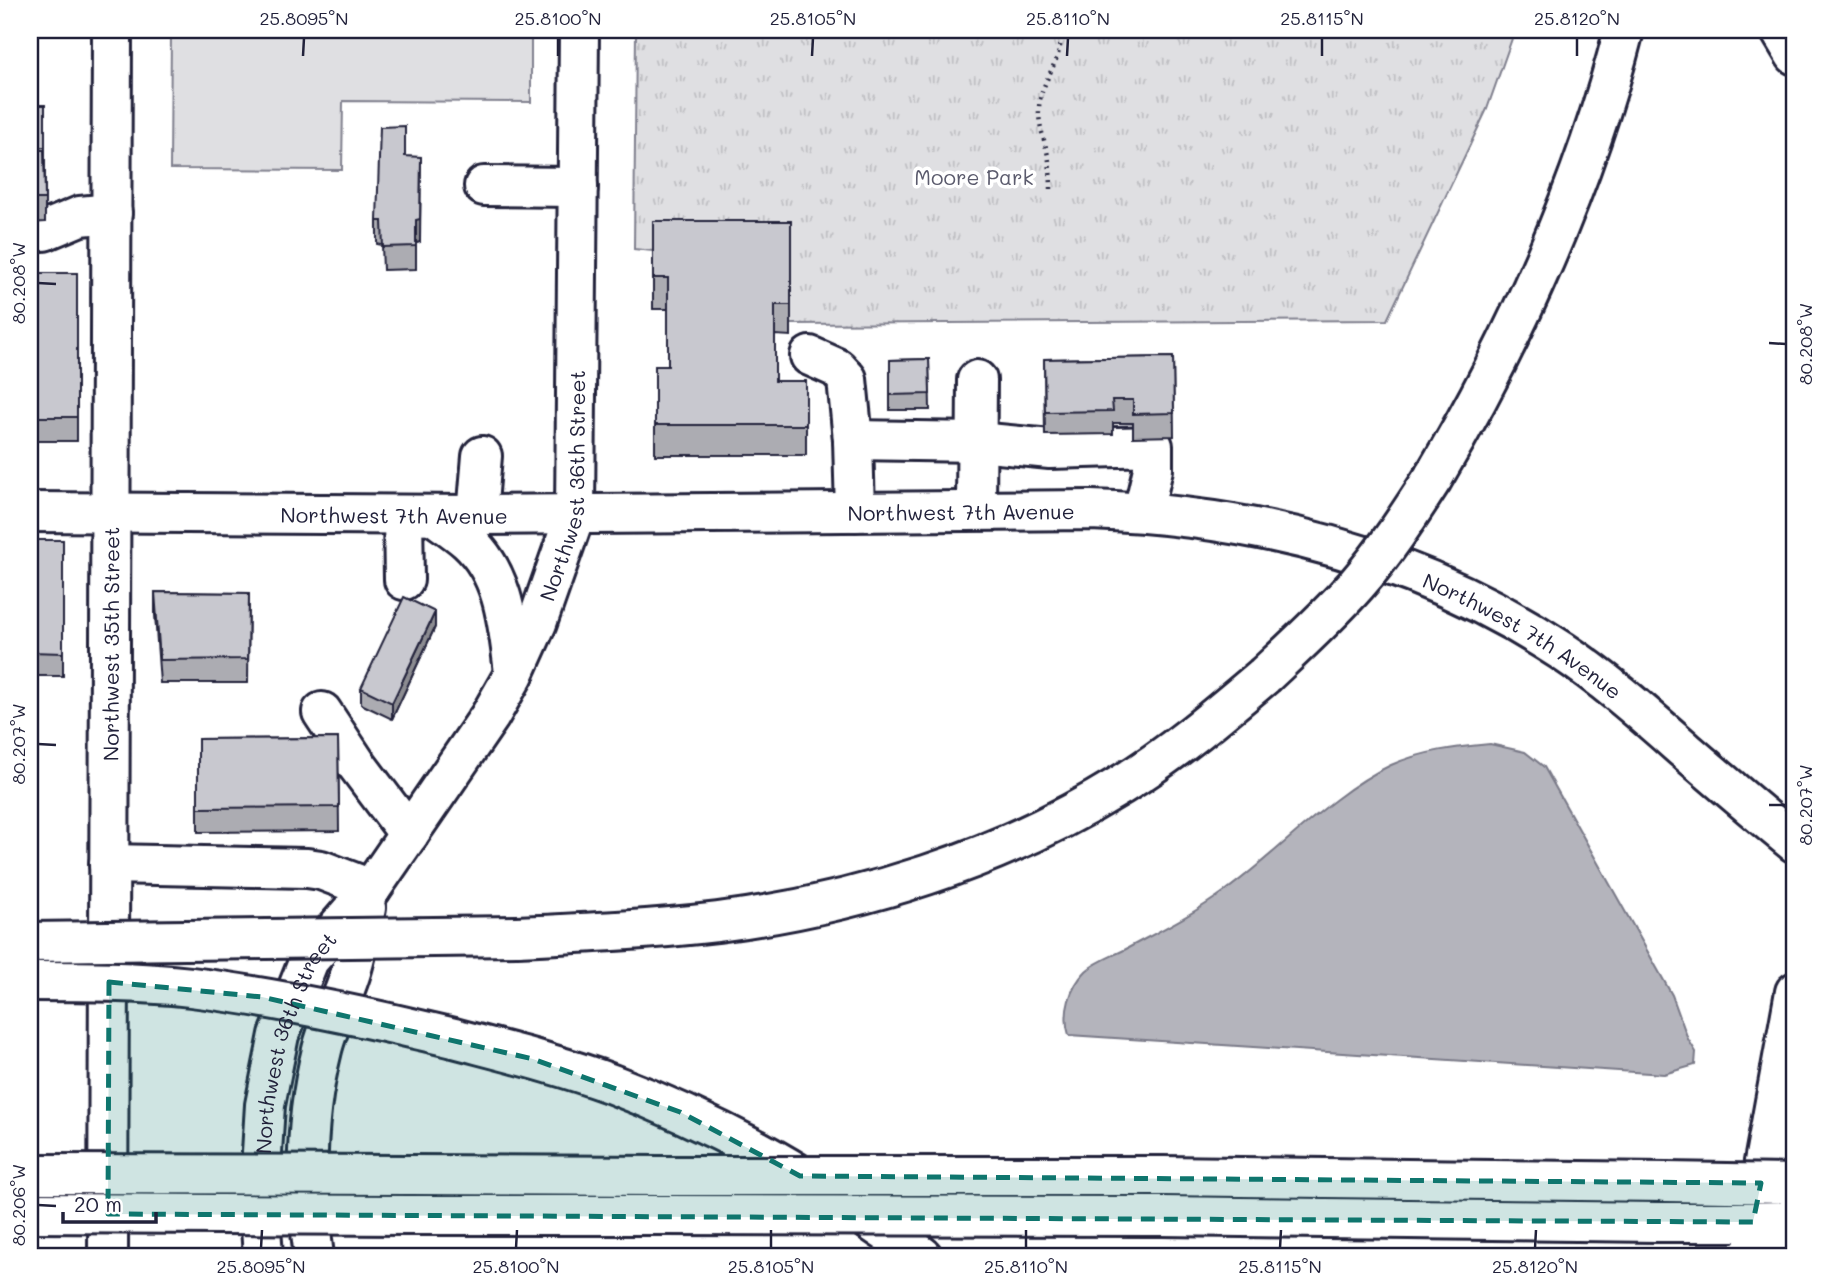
<svg xmlns="http://www.w3.org/2000/svg" width="1825" height="1286" font-family="Mali,sans-serif">
<style>
.grass{fill:#dfdfe2;stroke:#80808e;stroke-width:2}
.park{fill:url(#park-tufts);stroke:#80808e;stroke-width:2}
.water{fill:#b4b4bc;stroke:#7a7a88;stroke-width:2}
.lines{fill:none;stroke-linecap:round;stroke-linejoin:round}
.minor-casing{stroke:#22223b;stroke-width:44}
.major-casing{stroke:#22223b;stroke-width:44}
.highway-casing{stroke:#22223b;stroke-width:44}
.path{stroke:#22223b;stroke-width:4.5;stroke-dasharray:2 5;stroke-linecap:butt}
.minor{stroke:#fff;stroke-width:38}
.major{stroke:#fff;stroke-width:38}
.highway{stroke:#fff;stroke-width:38}
.highway-bridge-casing{stroke:#22223b;stroke-width:44;stroke-linecap:butt}
.highway-bridge{stroke:#fff;stroke-width:38}
.wall{fill:#acacb2;stroke:#22223b;stroke-width:2}
.shaded-wall{fill:#8c8c91;stroke:#22223b;stroke-width:2}
.building{fill:#c8c8cf;stroke:#22223b;stroke-width:2}
.marked{fill:#0f766e;fill-opacity:0.2;stroke:#0f766e;stroke-width:5;stroke-dasharray:14 9;stroke-linejoin:round}
.ticks{fill:none;stroke:#22223b;stroke-width:2.5}
.labels{text-anchor:middle;dominant-baseline:central;stroke-width:7;stroke-linejoin:round;paint-order:stroke}
.park-label{font-size:21px;fill:#5b5b6d;stroke:#fff}
.street-label{font-size:21px;fill:#22223b;stroke:#fff}
.neatline{fill:none;stroke:#22223b;stroke-width:2.5}
.ticks-label{font-size:18px;text-anchor:middle;fill:#22223b}
</style>
<defs>
<pattern id="park-tufts" width="24" height="20" patternUnits="userSpaceOnUse" patternTransform="scale(1.75)"><rect width="24" height="20" fill="#dfdfe2"/><path d="M3 7l-1-3M5 7V3M7 7l1-3M15 17l-1-3M17 17v-4M19 17l1-3" fill="none" stroke="#bfbfc3"/></pattern>
</defs>
<rect width="100%" height="100%" fill="#fff"/>
<filter id="ink" filterUnits="userSpaceOnUse"><feTurbulence type="fractalNoise" baseFrequency=".0143" numOctaves="2"/><feDisplacementMap in="SourceGraphic" scale="14" xChannelSelector="R" yChannelSelector="G"/><feConvolveMatrix kernelMatrix="1 2 1 2 8 2 1 2 1" color-interpolation-filters="sRGB"/></filter>
<g filter="url(#ink)">
<!-- grass -->
<path class="grass" d="M171,30H531V102L343,101L342,170L170,169Z"/>
<!-- park -->
<path class="park" d="M636,30H1515L1487,109L1387,320L791,324L653,251L634,249Z"/>
<!-- water -->
<path class="water" d="M1490,744L1525,752L1544,767L1672,995L1688,1039L1696,1052L1695,1065L1664,1074L1069,1035C1062,1013 1070,987 1086,971C1097,961 1115,955 1128,948C1161,930 1195,913 1225,891C1279,852 1331,793 1391,765C1422,751 1457,747 1490,744Z"/>
<g class="lines">
<!-- minor casing -->
<g class="minor-casing">
<g id="minor">
<path d="M484,186L578,187"/>
<path d="M30,231H44L80,216L112,213"/>
<path d="M810,356L837,368L847,379L853,440L855,512"/>
<path d="M853,440L978,442L1050,449L1153,446V469L1143,512"/>
<path d="M976,509L977,380"/>
<path d="M403,515L404,580"/>
<path d="M477,515L482,456"/>
<path d="M322,712L357,765L409,834"/>
<path d="M109,864L307,868L321,870L371,889"/>
<path id="s1" d="M108,1256L112,30"/>
</g>
</g>
<!-- major casing -->
<g class="major-casing">
<g id="major">
<path id="s2" d="M30,512L477,515L1091,510C1260,516 1420,557 1562,651C1606,680 1646,716 1686,751C1722,782 1758,813 1795,843"/>
<path d="M433,515C444,523 457,531 468,541C505,575 508,626 514,672"/>
<path id="s3" d="M263,1256L259,1200L265,1105L279,1035L309,960L371,889L490,716L514,674L537,623L575,515L579,30"/>
<path d="M314,1256C304,1187 305,1118 322,1050C328,1024 342,1001 350,975C357,954 361,930 366,908"/>
</g>
</g>
<!-- highway casing -->
<g class="highway-casing">
<path id="highway" d="M1780,30L1795,55
M1433,478C1514,342 1585,184 1624,30
M517,936C584,933 651,930 718,922C858,904 1000,860 1121,785C1172,754 1218,715 1264,676
M454,1038C507,1052 561,1065 612,1084C662,1103 710,1125 757,1150C815,1181 868,1220 922,1256
M410,1175L662,1176
M1162,1176L1666,1182
M410,1215H662
M1162,1216L1658,1222
M1754,1217L1795,992"/>
</g>
<!-- path -->
<path class="path" d="M1051,189C1051,180 1050,170 1049,161C1046,143 1038,126 1039,108C1040,80 1065,59 1060,30"/>
<!-- minor -->
<use href="#minor" class="minor"/>
<!-- major -->
<use href="#major" class="major"/>
<!-- highway -->
<use href="#highway" class="highway"/>
<!-- highway-bridge casing -->
<g class="highway-bridge-casing">
<path id="highway-bridge" d="M1264,676C1296,646 1328,617 1357,584C1386,551 1409,515 1433,478
M30,942L517,936
M30,981C83,981 138,981 191,987C280,998 367,1017 454,1038
M30,1174L410,1175
M662,1176H1162
M1666,1182L1795,1184
M30,1213L410,1215
M662,1215L1162,1216
M1658,1222H1795
M1748,1256L1795,1216"/>
</g>
<!-- highway-bridge -->
<use href="#highway-bridge" class="highway-bridge"/>
</g>
<!-- wall -->
<path class="wall" d="M30,105H45V222L30,223Z
M405,156L420,242L416,243V269L383,270L382,245L377,244V221Z
M653,221H791V336L775,335V381H806V455H655V366H668V309H653Z
M30,273H77V441H30Z
M1173,357L1174,436L1133,437V423H1113V434L1045,435L1044,359Z
M929,359L930,410H890V360Z
M30,540H63V676H30Z
M155,592L249,593L248,683H160L155,615Z
M435,627L392,719L361,704V688Z
M338,738L339,831L198,832V739Z"/>
<!-- shaded-wall -->
<path class="shaded-wall" d="M421,157L420,242L416,243V220Z
M435,612V627L392,719V703Z"/>
<!-- building -->
<path class="building" d="M30,105H45V147H30Z
M405,126V156L421,157L420,219L416,220V246L383,247L382,221H377L380,127Z
M30,150H44L45,199H30Z
M653,221H791V305H775V381H806V425H655V366H668V278H653Z
M30,273H77V417H30Z
M1173,357L1174,413L1133,414V400H1112L1113,411L1045,412L1044,359Z
M929,359L930,394L890,395V360Z
M30,540H63V653L30,652Z
M155,592L249,593L248,659L160,660Z
M404,597L435,612L392,703L361,688Z
M338,738L339,807L198,808V739Z"/>
</g>
<!-- marked area -->
<path class="marked" d="M109,982L262,997L533,1059L680,1112L800,1176L1761,1183L1753,1222L108,1214Z"/>
<!-- ticks -->
<path class="ticks" d="M303,56L304,38M558,56V38M812,56L813,38M1067,56L1068,38M1322,56V38M1577,56V38M38,283L56,284M1769,343L1786,344M38,744L56,745M1769,805H1786M38,1205L56,1206M261,1248L262,1230M516,1248L517,1230M771,1248V1230M1026,1248V1230M1280,1248L1281,1230M1535,1248L1536,1230"/>
<g class="labels">
<!-- park labels -->
<g class="park-label">
<text x="974" y="176">Moore Park</text>
</g>
<!-- street labels -->
<g class="street-label">
<text stroke="none"><textPath href="#s3" startOffset="854">Northwest 36th Street</textPath></text>
<text stroke="none"><textPath href="#s2" startOffset="931">Northwest 7th Avenue</textPath></text>
<text stroke="none"><textPath href="#s2" startOffset="364">Northwest 7th Avenue</textPath></text>
<text stroke="none"><textPath href="#s2" startOffset="1517">Northwest 7th Avenue</textPath></text>
<text stroke="none"><textPath href="#s1" startOffset="612">Northwest 35th Street</textPath></text>
<text stroke="none"><textPath href="#s3" startOffset="220">Northwest 36th Street</textPath></text>
</g>
</g>
<!-- margin -->
<rect width="1825" height="1286" fill="none" stroke="#fff" stroke-width="77"/>
<!-- scale -->
<path d="M63 1212v10h93v-10" fill="none" stroke="#22223b" stroke-width="3.5"/>
<text x="74" y="1212" font-size="21" fill="#22223b" stroke="#ffffff" stroke-width="5" paint-order="stroke">20 m</text>
<rect x="38" y="38" width="1748" height="1210" class="neatline"/>
<g class="ticks-label">
<text x="304" y="25">25.8095°N</text>
<text x="558" y="25">25.8100°N</text>
<text x="813" y="25">25.8105°N</text>
<text x="1068" y="25">25.8110°N</text>
<text x="1322" y="25">25.8115°N</text>
<text x="1577" y="25">25.8120°N</text>
<text transform="translate(19 283) rotate(-90)" y="6">80.208°W</text>
<text transform="translate(1806 344) rotate(-90)" y="6">80.208°W</text>
<text transform="translate(19 744) rotate(-90)" y="6">80.207°W</text>
<text transform="translate(1806 805) rotate(-90)" y="6">80.207°W</text>
<text transform="translate(19 1205) rotate(-90)" y="6">80.206°W</text>
<text x="261" y="1273">25.8095°N</text>
<text x="516" y="1273">25.8100°N</text>
<text x="771" y="1273">25.8105°N</text>
<text x="1026" y="1273">25.8110°N</text>
<text x="1280" y="1273">25.8115°N</text>
<text x="1535" y="1273">25.8120°N</text>
</g>
</svg>
